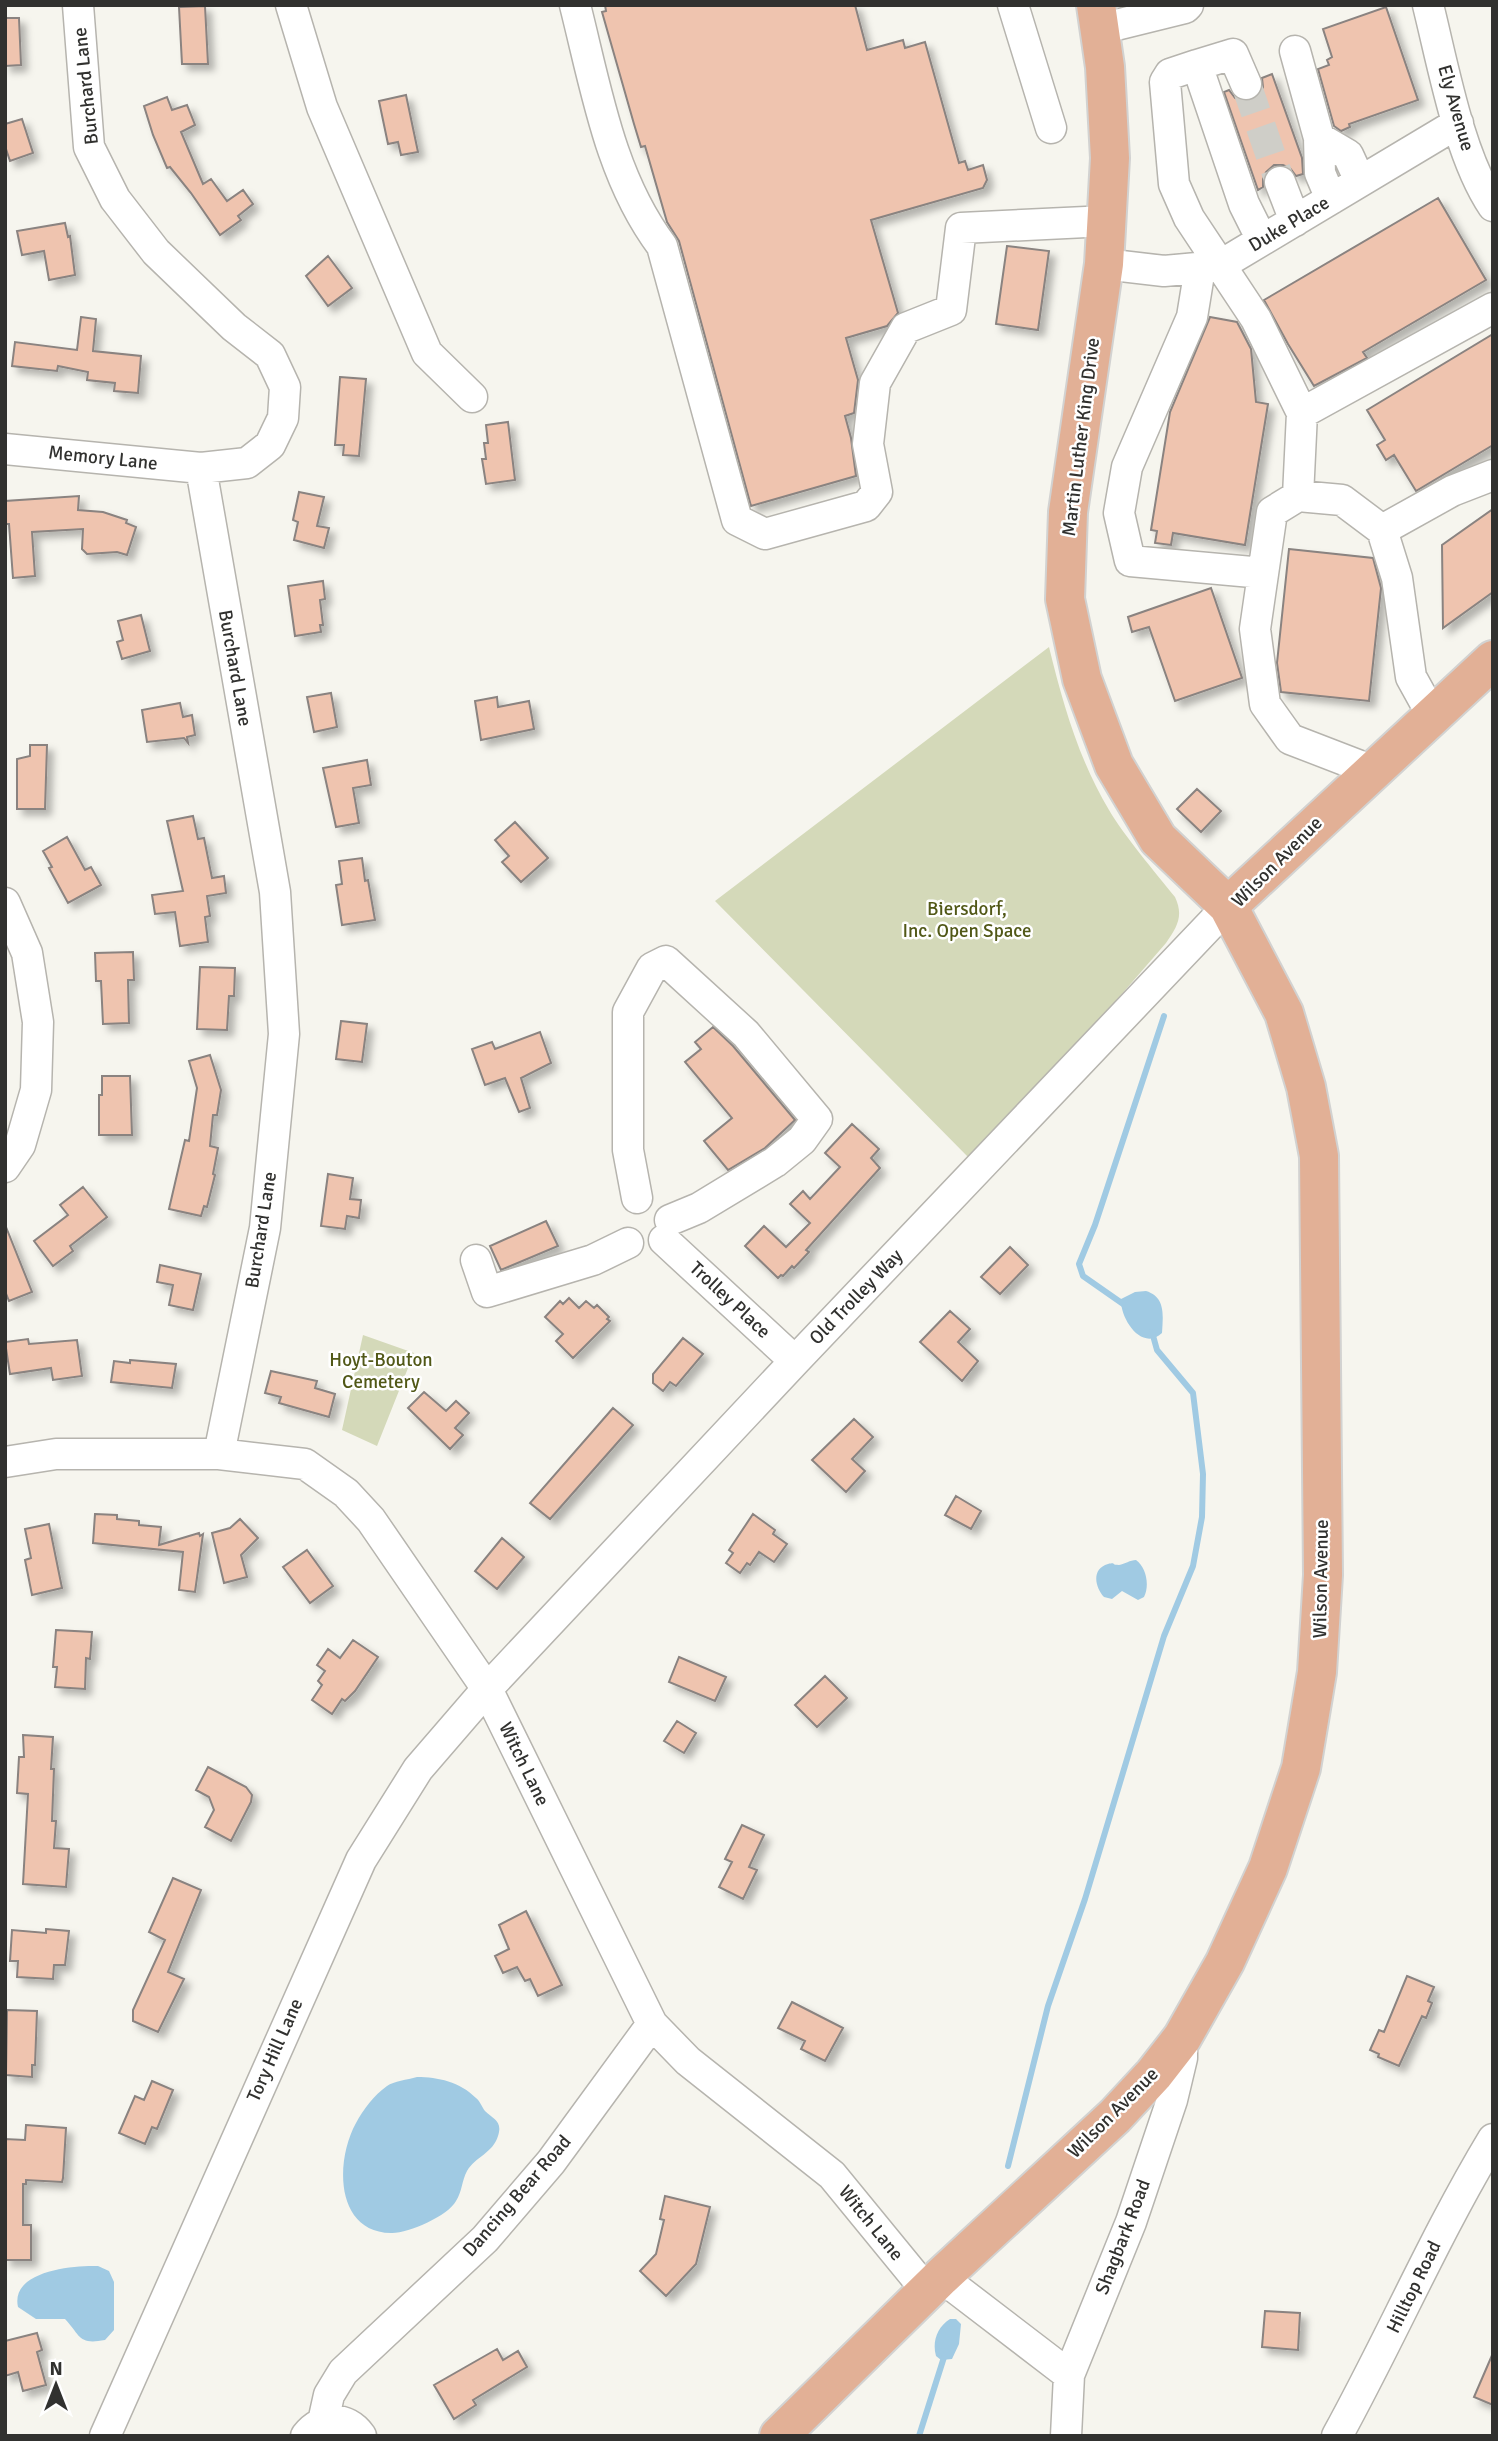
<svg xmlns="http://www.w3.org/2000/svg" width="1498" height="2441" font-family="Signika,sans-serif">
<style>
.green{fill:#d4d9b9}
.water{fill:#a0cae3}
.lines{fill:none;stroke-linecap:round;stroke-linejoin:round}
.stream{stroke:#a0cae3;stroke-width:6}
.building{fill:#efc4af;stroke:#8a8380;stroke-width:2;filter:url(#shadow)}
.minor-tunnel{stroke:#cfcec8;stroke-width:30;stroke-dasharray:30 15;stroke-linecap:butt}
.minor-casing{stroke:#b6b4ae;stroke-width:33}
.major-casing{stroke:#d2d2d1;stroke-width:42}
.minor{stroke:#fff;stroke-width:30}
.major{stroke:#e2b096;stroke-width:38}
.labels{text-anchor:middle;dominant-baseline:central;stroke-width:5;stroke-linejoin:round;paint-order:stroke}
.street-label{font-size:19px;fill:#31312f;stroke:#fff}
.park-label{font-size:19px;fill:#515817;stroke:#fff}
</style>
<defs>
<filter id="shadow"><feDropShadow dx="6" dy="6" stdDeviation="3.5" flood-color="#0004"/></filter>
</defs>
<rect width="100%" height="100%" fill="#f6f5ee"/>
<!-- green -->
<path class="green" d="M1049,647C1063,704 1079,760 1109,810C1125,837 1155,872 1175,897C1184,916 1177,927 1166,943L1101,1018L969,1158L715,901Z
M363,1335L414,1353L377,1446L342,1430Z"/>
<!-- water -->
<path class="water" d="M1146,1291C1166,1297 1163,1316 1162,1333C1142,1352 1120,1319 1121,1299L1135,1292Z
M1136,1560C1146,1567 1150,1585 1144,1597L1138,1600L1122,1591L1112,1599L1104,1597C1095,1587 1091,1569 1108,1564C1117,1562 1110,1565 1119,1565C1125,1564 1130,1560 1136,1560Z
M417,2077C438,2077 460,2082 476,2098C480,2101 482,2107 485,2111C493,2119 503,2121 498,2136C493,2153 475,2157 467,2171C462,2180 462,2192 456,2201C448,2216 407,2234 391,2233C335,2232 335,2161 356,2123C363,2110 374,2095 387,2086C394,2081 407,2080 417,2077Z
M98,2266L109,2271L114,2282V2330L105,2340C78,2345 81,2336 65,2319H36L18,2307C10,2271 73,2265 98,2266Z
M950,2319H956L961,2324L959,2344L952,2359L941,2360L936,2356C932,2342 937,2327 950,2319Z"/>
<g class="lines">
<!-- stream -->
<path class="stream" d="M1126,1306L1083,1276L1079,1264L1095,1225L1164,1016
M1008,2166L1048,2006L1085,1899L1164,1636L1193,1566L1202,1517L1203,1474L1193,1393L1157,1350L1152,1332
M919,2436L945,2354"/>
</g>
<!-- building -->
<path class="building" d="M605,5H855L867,50L903,40L905,48L925,42L959,163L965,161L968,170L983,165L987,180L983,188L871,220L898,313L887,326L846,338L858,380L854,413L845,416L851,438L856,476L751,506L679,241L667,222L645,146L641,147L634,124L602,12L606,11Z
M205,6L208,64H182L179,7Z
M1386,7L1418,100L1349,124L1350,127L1341,131L1334,126L1318,69L1329,65L1327,60L1332,57L1323,29Z
M5,18H19L21,65L5,66Z
M1272,74L1302,158L1303,174L1296,176L1290,168L1283,165H1274L1266,172L1263,179V187L1258,190L1224,92L1229,90L1235,98L1243,101L1252,100L1260,94L1263,87L1262,78Z
M406,95L418,152L401,155L398,142L388,144L379,101Z
M167,97L172,110L187,105L195,125L181,132L203,184L211,179L227,201L243,190L253,204L238,216L241,220L220,235L191,193L170,167L167,168L153,135L144,106Z
M22,119L33,153L10,161L5,146V124Z
M1438,198L1486,280L1363,352L1367,358L1314,386L1288,344L1264,300Z
M65,223L68,237L70,236L75,275L49,280L44,251L22,255L17,231Z
M1007,246L1049,251L1038,330L996,324Z
M328,256L352,288L328,306L306,276Z
M81,317L96,319L93,351L141,356L138,393L114,391L115,383L87,380L88,372L58,366L57,371L12,366L15,342L77,350Z
M1210,317L1237,322L1251,349L1256,402L1268,404L1245,545L1173,533L1171,545L1155,543L1157,531L1151,530L1170,412Z
M1493,334V445L1416,491L1394,455L1386,460L1377,445L1385,440L1367,410Z
M340,377L366,379L359,456L343,455L344,445H335Z
M508,422L515,480L486,484L482,459H486L484,443H488L486,425Z
M299,492L324,497L317,526L329,528L324,548L294,540L298,522L293,520Z
M79,496L78,510L103,512L127,520L126,523L136,527L127,555L117,552L87,554L82,549L83,529L32,532L35,576L13,578L9,524H5V501Z
M1493,509V592L1443,628L1442,545Z
M1289,549L1373,558L1381,588L1369,701L1281,692L1277,663Z
M323,581L325,599L320,600L323,625H320L321,632L295,636L288,586Z
M1211,588L1242,678L1175,701L1149,627L1132,632L1128,617Z
M141,615L150,651L122,659L117,642L123,640L118,621Z
M331,693L337,727L314,732L307,697Z
M497,697L498,707L529,701L534,729L481,740L475,701Z
M180,703L183,717L192,715L195,735L187,737L188,743L184,738L147,742L142,710Z
M30,745H47L45,809H17V759L30,756Z
M367,760L371,785L353,788L359,823L336,827L323,768Z
M1197,789L1221,811L1201,832L1177,809Z
M193,816L198,839L204,838L212,878L224,876L226,893L207,896L210,916L205,917L208,942L180,946L175,912L155,914L152,895L183,891L167,821Z
M515,822L548,858L521,882L502,862L509,856L495,840Z
M67,837L85,870L91,867L101,885L68,903L49,868L52,867L43,851Z
M362,858L365,881L368,880L375,920L342,925L336,885L342,884L339,861Z
M133,952L134,980H128L129,1023L103,1024L101,981H96L95,953Z
M200,967L235,968L234,996H229L227,1030L197,1029Z
M341,1021L367,1024L362,1062L336,1059Z
M713,1027L733,1046L795,1120L765,1148L728,1170L704,1141L732,1118L685,1062L701,1049L695,1042Z
M540,1032L551,1063L521,1078L530,1108L519,1112L505,1078L485,1085L472,1049L492,1042L495,1049Z
M210,1055L221,1090L217,1115H213L210,1146L218,1148L213,1174L215,1175L207,1207L204,1206L201,1216L169,1209L185,1140L189,1141L197,1088L189,1061Z
M102,1076H130L132,1135H99V1095H102Z
M852,1124L879,1149L871,1158L880,1168L806,1250L809,1252L794,1268L792,1266L783,1276L781,1275L778,1278L745,1246L764,1226L786,1247L810,1223L790,1204L803,1191L810,1199L840,1167L825,1153Z
M328,1174L353,1178L350,1199L361,1200L359,1218L347,1216L345,1229L321,1226Z
M83,1187L107,1217L70,1246L73,1251L53,1266L34,1241L68,1215L60,1205Z
M546,1221L558,1246L501,1270L490,1246Z
M6,1227L32,1292L9,1301L5,1291Z
M1010,1247L1028,1265L1000,1294L981,1277Z
M160,1265L201,1274L193,1310L169,1305L173,1285L157,1282Z
M569,1298L579,1308L586,1301L594,1308L597,1305L609,1317L607,1319L610,1321L573,1358L556,1341L563,1334L545,1317L560,1301L563,1304Z
M950,1311L970,1329L958,1342L978,1361L962,1381L920,1342Z
M683,1338L703,1354L676,1386L670,1382L663,1391L653,1383V1374Z
M28,1339L29,1344L77,1340L82,1376L53,1380L51,1368L10,1374L5,1342Z
M130,1360L176,1364L172,1388L111,1382L114,1361L130,1363Z
M271,1371L317,1381L315,1388L335,1394L329,1417L279,1403L281,1397L265,1393Z
M424,1392L446,1411L456,1401L469,1413L455,1428L463,1435L450,1449L408,1408Z
M613,1408L633,1425L550,1519L530,1503Z
M854,1419L873,1437L852,1459L865,1471L846,1492L812,1460Z
M956,1496L981,1511L971,1529L945,1515Z
M95,1514L117,1515V1519L139,1521V1525L161,1527L159,1545L199,1533L200,1536L203,1534L195,1592L179,1590L183,1552L93,1543Z
M753,1514L775,1530L773,1534L787,1544L774,1562L759,1552L750,1565L747,1563L740,1573L726,1563L733,1553L729,1550Z
M240,1519L258,1538L241,1555L247,1577L224,1583L212,1533L230,1528Z
M49,1524L62,1588L32,1595L25,1560L31,1558L25,1529Z
M502,1538L524,1557L497,1589L475,1571Z
M307,1550L333,1586L310,1603L283,1567Z
M56,1630L92,1632L90,1659L86,1658L85,1689L55,1687L57,1667H53Z
M353,1640L378,1657L355,1691L345,1701L342,1699L332,1714L312,1700L322,1685L318,1681L325,1671L317,1665L328,1649L340,1658Z
M679,1657L726,1677L715,1701L669,1682Z
M825,1676L847,1698L817,1727L795,1705Z
M677,1721L696,1733L684,1753L664,1741Z
M23,1735L53,1737L51,1769H54L52,1821H56L54,1848L69,1849L66,1887L23,1884L28,1794L17,1793L19,1757H24Z
M208,1767L246,1787L252,1795L251,1802L231,1841L205,1827L214,1810L209,1797L196,1790Z
M742,1825L764,1835L749,1867L757,1870L743,1899L719,1887L732,1862L725,1859Z
M173,1878L201,1890L168,1972L184,1979L158,2032L133,2021V2010L165,1940L149,1932Z
M526,1911L562,1985L538,1996L530,1979L525,1981L517,1967L503,1973L495,1956L509,1949L499,1925Z
M46,1929L69,1931L65,1965H54L53,1979L17,1977L18,1961H10L12,1930L46,1933Z
M1407,1976L1434,1987L1428,2001L1432,2003L1426,2018L1422,2016L1399,2066L1378,2057L1379,2054L1370,2050L1379,2030L1384,2032Z
M792,2002L843,2028L825,2061L801,2049L805,2041L778,2028Z
M7,2010L37,2011L35,2065H32V2077L6,2075Z
M152,2081L173,2090L157,2129L152,2127L145,2144L119,2133L135,2096L144,2100Z
M26,2125L66,2128L63,2178L62,2182L26,2180V2184H23V2225H31V2260H5V2139L25,2140Z
M665,2196L710,2207L696,2264L666,2296L640,2271L656,2254L664,2220L660,2219Z
M1265,2311L1300,2313L1298,2350L1262,2347Z
M37,2333L42,2350L37,2352L46,2385L23,2391L18,2372L5,2376V2341Z
M497,2349L503,2360L518,2351L527,2367L473,2400L476,2405L454,2419L434,2385Z
M1493,2353V2405L1474,2397Z"/>
<g class="lines">
<!-- minor-tunnel -->
<path class="minor-tunnel" d="M1246,84L1280,182"/>
<!-- minor casing -->
<g class="minor-casing">
<path id="minor" d="M291,5L322,107L427,353L472,397
M575,5C596,88 610,177 662,246L737,520L765,534L866,506L877,492L868,444L875,383L906,328L951,310L961,228L1107,221
M1013,5L1051,128
M1428,5C1443,65 1459,156 1493,206
M1100,29L1185,8L1188,5
M1295,51L1319,138L1320,173L1331,199
M1197,65L1233,54L1246,84
M1319,138L1348,155L1360,181
M1280,182L1295,221
M1262,240L1244,204L1197,65L1170,74L1165,82L1174,184L1189,218L1256,319L1302,413
M1104,264L1164,271L1219,266L1458,123
M1200,268L1192,317L1127,467L1119,513L1130,561L1263,573
M5,449L201,468L247,463L270,445L283,418L285,387L270,355L234,327L156,252L115,199L89,147L78,5
M201,468L275,892L284,1034L265,1228L219,1454
M1298,496L1302,413L1493,308
M1382,530L1452,491L1493,475
M1373,771L1290,739L1265,704L1255,629L1272,512L1298,496L1342,500L1382,530L1397,578L1411,677L1432,715
M5,903L27,953L38,1022L36,1090L20,1145L5,1167
M637,1198L628,1150V1012L652,968L666,961L746,1034L817,1119L802,1140L775,1162L699,1208L670,1220
M664,1240L795,1361
M476,1260L487,1292L593,1260L628,1243
M5,1462L56,1454H219L305,1464L346,1493L371,1520L487,1689L652,2024L688,2061L832,2175L927,2291
M941,2277L1069,2375
M323,2422L329,2395L343,2372L485,2239L551,2162L652,2024
M105,2436L361,1860L418,1769L487,1689L795,1361L1228,906
M306,2436C321,2417 346,2415 361,2436
M1066,2436L1069,2375L1131,2222L1172,2100L1182,2058V2038
M1337,2436C1391,2338 1435,2235 1493,2139"/>
</g>
<!-- major casing -->
<g class="major-casing">
<path id="major" d="M1228,906L1493,660
M779,2436L941,2277L1115,2116L1154,2074L1182,2038L1225,1962L1268,1868L1301,1768L1317,1672L1323,1575L1319,1156L1306,1087L1284,1013L1228,906L1158,839L1114,765L1082,679L1065,599L1068,512L1104,264L1110,158L1105,67L1096,5"/>
</g>
<!-- minor -->
<use href="#minor" class="minor"/>
<!-- major -->
<use href="#major" class="major"/>
</g>
<g class="labels">
<!-- street labels -->
<g class="street-label">
<text transform="translate(86 86) rotate(-96)">Burchard Lane</text>
<text transform="translate(1456 108) rotate(74)">Ely Avenue</text>
<text transform="translate(1289 224) rotate(-31)">Duke Place</text>
<text transform="translate(1081 437) rotate(-83)">Martin Luther King Drive</text>
<text transform="translate(103 458) rotate(6)">Memory Lane</text>
<text transform="translate(235 668) rotate(80)">Burchard Lane</text>
<text transform="translate(1277 862) rotate(-45)">Wilson Avenue</text>
<text transform="translate(261 1230) rotate(-81)">Burchard Lane</text>
<text transform="translate(856 1297) rotate(-46)">Old Trolley Way</text>
<text transform="translate(730 1300) rotate(43)">Trolley Place</text>
<text transform="translate(1321 1579) rotate(-89)">Wilson Avenue</text>
<text transform="translate(524 1764) rotate(64)">Witch Lane</text>
<text transform="translate(275 2050) rotate(-66)">Tory Hill Lane</text>
<text transform="translate(1113 2113) rotate(-45)">Wilson Avenue</text>
<text transform="translate(517 2196) rotate(-49)">Dancing Bear Road</text>
<text transform="translate(871 2223) rotate(51)">Witch Lane</text>
<text transform="translate(1123 2237) rotate(-69)">Shagbark Road</text>
<text transform="translate(1414 2287) rotate(-64)">Hilltop Road</text>
</g>
<!-- park labels -->
<g class="park-label">
<text x="967" y="909">Biersdorf,<tspan x="967" dy="22">Inc. Open Space</tspan></text>
<text x="381" y="1360">Hoyt-Bouton<tspan x="381" dy="22">Cemetery</tspan></text>
</g>
</g>
<!-- border -->
<rect width="1498" height="2441" fill="none" stroke="#31312f" stroke-width="14"/>
<!-- north arrow -->
<g transform="translate(56 2385)" stroke="#ffffff" stroke-width="5" paint-order="stroke">
<path d="M0-5L12 26L0 18L-12 26Z" fill="#31312f"/>
<text y="-10" font-size="19" font-weight="bold" text-anchor="middle" fill="#31312f">N</text>
</g>
</svg>
